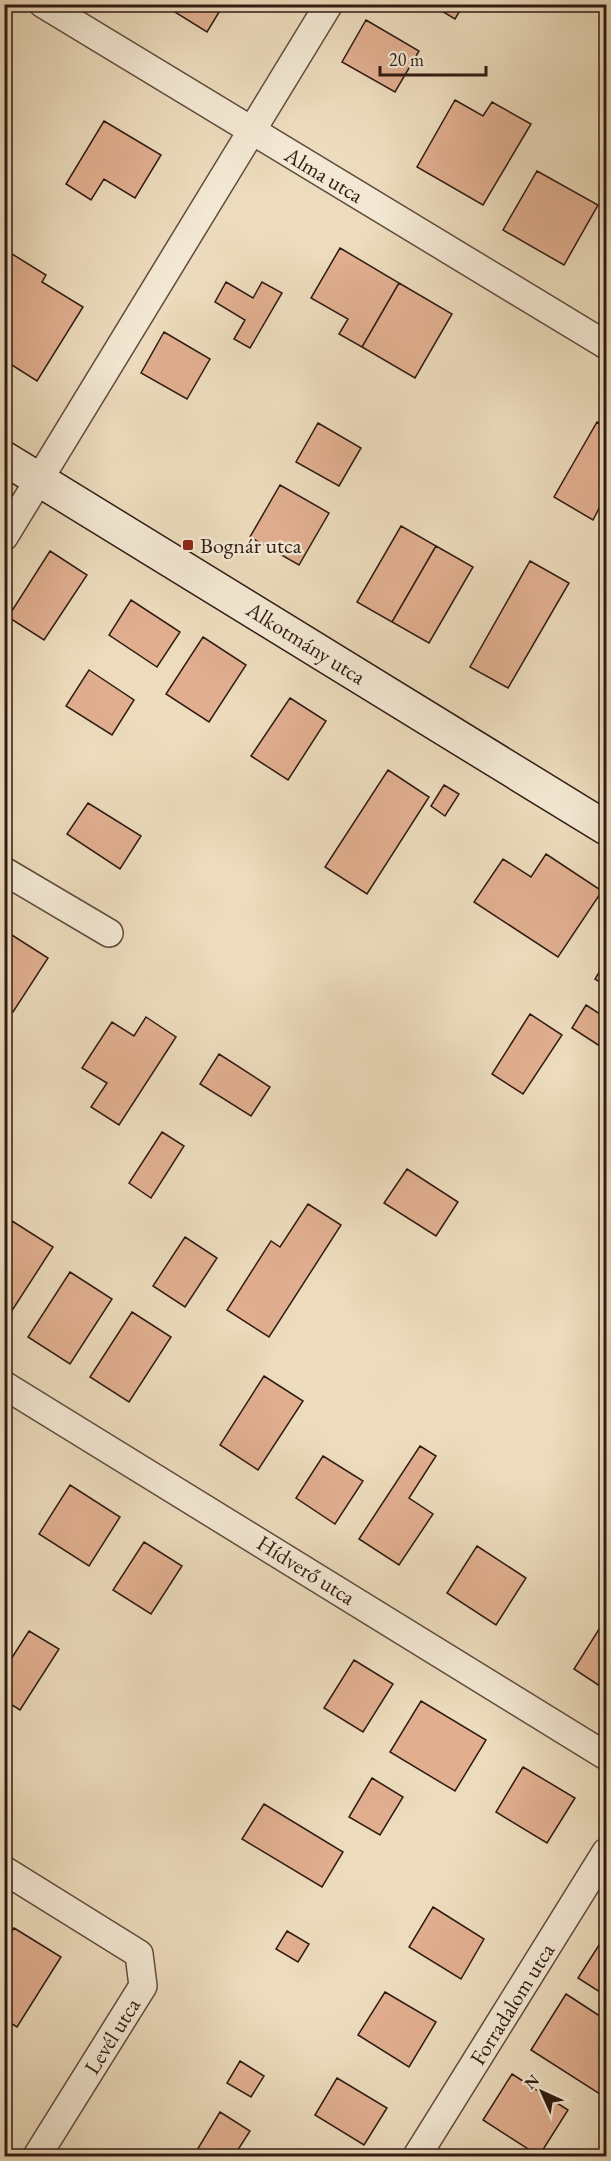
<svg xmlns="http://www.w3.org/2000/svg" width="611" height="2161" font-family="'EB Garamond',serif">
<style>
.building{fill:#e1af90;stroke:#301b13;stroke-width:1.5}
.lines{fill:none;stroke-linecap:round;stroke-linejoin:round}
.street-casing{stroke:#5f4b3d;stroke-width:30}
.secondary-casing{stroke:#301b13;stroke-width:36}
.street{stroke:#f3e8d3;stroke-width:27}
.secondary{stroke:#f3e8d3;stroke-width:33}
.poi-dot{fill:#8f2418;stroke:#f3e8d3;stroke-width:2}
.labels{text-anchor:middle;dominant-baseline:central;stroke-width:5;stroke-linejoin:round;paint-order:stroke}
.street-label{font-size:22px;fill:#301b13;stroke:#f3e8d3}
.poi-label{font-size:22px;fill:#301b13;stroke:#f3e8d3;text-anchor:start}
</style>
<rect width="100%" height="100%" fill="#ecdbbc"/>
<filter id="stains"><feTurbulence type="fractalNoise" baseFrequency=".00333" numOctaves="4"/><feColorMatrix values="0 0 0 0 .2 0 0 0 0 .09 0 0 0 0 .02 0 0 0 .5 -.17"/></filter>
<radialGradient id="worn" r=".72"><stop offset=".6" stop-color="#630" stop-opacity="0"/><stop offset="1" stop-color="#630" stop-opacity=".3"/></radialGradient>
<!-- building -->
<path class="building" d="M173,4H224L207,32L170,9Z
M430,4H464L455,19Z
M585,4H606V16Z
M366,20L419,51L395,92L342,62Z
M455,100L483,116L492,102L531,124L483,205L417,167Z
M104,121L161,155L135,198L104,179L91,200L66,184Z
M537,171L598,205L564,265L503,230Z
M340,248L399,283L362,347L339,334L348,319L311,298Z
M4,249L46,275L42,282L83,307L37,381L4,360Z
M226,282L253,298L262,282L282,293L250,348L234,339L245,320L215,302Z
M399,283L452,314L415,378L362,347Z
M164,332L210,359L187,399L141,373Z
M597,422L606,427V495L593,520L554,497Z
M318,423L361,448L339,486L296,462Z
M280,485L329,513L299,565L250,537Z
M401,526L436,546L392,622L357,602Z
M436,546L473,567L429,643L392,622Z
M50,551L87,575L44,640L8,617Z
M530,561L569,583L508,688L470,667Z
M131,600L180,632L157,667L109,635Z
M203,637L246,665L209,722L166,694Z
M89,670L134,700L112,735L66,706Z
M290,698L326,721L288,780L251,756Z
M388,770L429,797L367,894L325,867Z
M444,785L459,794L445,816L431,806Z
M88,803L141,836L120,869L67,834Z
M546,854L602,891L558,957L474,902L503,859L531,877Z
M4,930L48,958L13,1012L4,1006Z
M606,961V986L595,979Z
M586,1005L606,1018V1050L572,1028Z
M530,1014L562,1035L523,1094L492,1074Z
M146,1017L176,1037L119,1125L91,1107L107,1083L82,1068L112,1022L134,1036Z
M219,1054L270,1087L251,1116L200,1084Z
M162,1132L184,1146L151,1198L129,1183Z
M407,1169L458,1202L436,1236L384,1203Z
M308,1204L341,1225L269,1337L227,1310L271,1241L280,1247Z
M12,1221L53,1247L4,1323V1233Z
M185,1237L217,1258L185,1307L153,1286Z
M70,1272L112,1299L70,1364L28,1337Z
M132,1312L171,1337L129,1402L90,1377Z
M264,1376L303,1401L258,1470L220,1445Z
M420,1446L436,1456L409,1498L433,1514L399,1565L359,1539Z
M323,1456L363,1481L335,1524L296,1498Z
M70,1485L120,1517L89,1566L39,1534Z
M144,1542L182,1566L151,1614L113,1590Z
M477,1546L526,1578L496,1625L447,1593Z
M601,1626L606,1629V1690L574,1669Z
M29,1631L59,1649L20,1710L4,1700V1670Z
M354,1660L393,1684L363,1732L324,1708Z
M421,1701L486,1740L455,1791L390,1752Z
M523,1767L575,1798L547,1843L496,1812Z
M372,1778L403,1797L380,1835L349,1817Z
M264,1804L343,1852L322,1887L242,1839Z
M433,1907L484,1939L461,1979L409,1947Z
M14,1928L61,1957L17,2027L4,2019V1942Z
M287,1931L309,1944L298,1962L276,1949Z
M606,1934V1996L578,1978Z
M385,1992L436,2022L409,2067L358,2035Z
M566,1994L606,2020V2041L599,2053L606,2058V2098L531,2050Z
M240,2061L264,2076L251,2097L227,2083Z
M512,2074L568,2110L539,2156L483,2120Z
M337,2078L387,2108L364,2145L315,2115Z
M220,2112L250,2131L234,2156H196L194,2155Z
M277,2150L288,2156H273Z"/>
<g class="lines">
<!-- street casing -->
<g class="street-casing">
<path id="street" d="M43,4L606,345
M4,537L329,4
M4,871L109,933
M4,1385L606,1756
M4,1870L139,1954L143,1986L37,2156
M417,2156L606,1852"/>
</g>
<!-- secondary casing -->
<g class="secondary-casing">
<path id="secondary" d="M4,458L606,828"/>
</g>
<!-- street -->
<use href="#street" class="street"/>
<!-- secondary -->
<use href="#secondary" class="secondary"/>
</g>
<!-- markers -->
<rect class="poi-dot" x="182" y="539" width="12" height="12" rx="3"/>
<g class="labels">
<!-- street labels -->
<g class="street-label">
<text transform="translate(324 175) rotate(31)">Alma utca</text>
<text transform="translate(306 643) rotate(32)">Alkotmány utca</text>
<text transform="translate(306 1570) rotate(32)">Hídverő utca</text>
<text transform="translate(512 2004) rotate(-58)">Forradalom utca</text>
<text transform="translate(112 2036) rotate(-58)">Levél utca</text>
</g>
<!-- poi labels -->
<g class="poi-label">
<text x="200" y="545">Bognár utca</text>
</g>
</g>
<!-- margin -->
<rect width="611" height="2161" fill="none" stroke="#ecdbbc" stroke-width="24"/>
<rect x="6" y="6" width="599" height="2149" fill="none" stroke="#301b13" stroke-width="3"/>
<rect x="12" y="12" width="587" height="2137" fill="none" stroke="#301b13" stroke-width="1.5"/>
<!-- north arrow -->
<g transform="translate(542 2092) rotate(315)" stroke="#f3e8d3" stroke-width="4.5" paint-order="stroke">
<path d="M0-4.5L10 22L0 15L-10 22Z" fill="#301b13"/>
<text y="-9" font-size="16" font-weight="bold" text-anchor="middle" fill="#301b13">N</text>
</g>
<!-- scale -->
<path d="M380 66v9h106v-9" fill="none" stroke="#301b13" stroke-width="3"/>
<text x="389" y="66" font-size="18" fill="#301b13" stroke="#f3e8d3" stroke-width="4.5" paint-order="stroke">20 m</text>
<rect width="100%" height="100%" filter="url(#stains)"/>
<rect width="100%" height="100%" fill="url(#worn)"/>
</svg>
